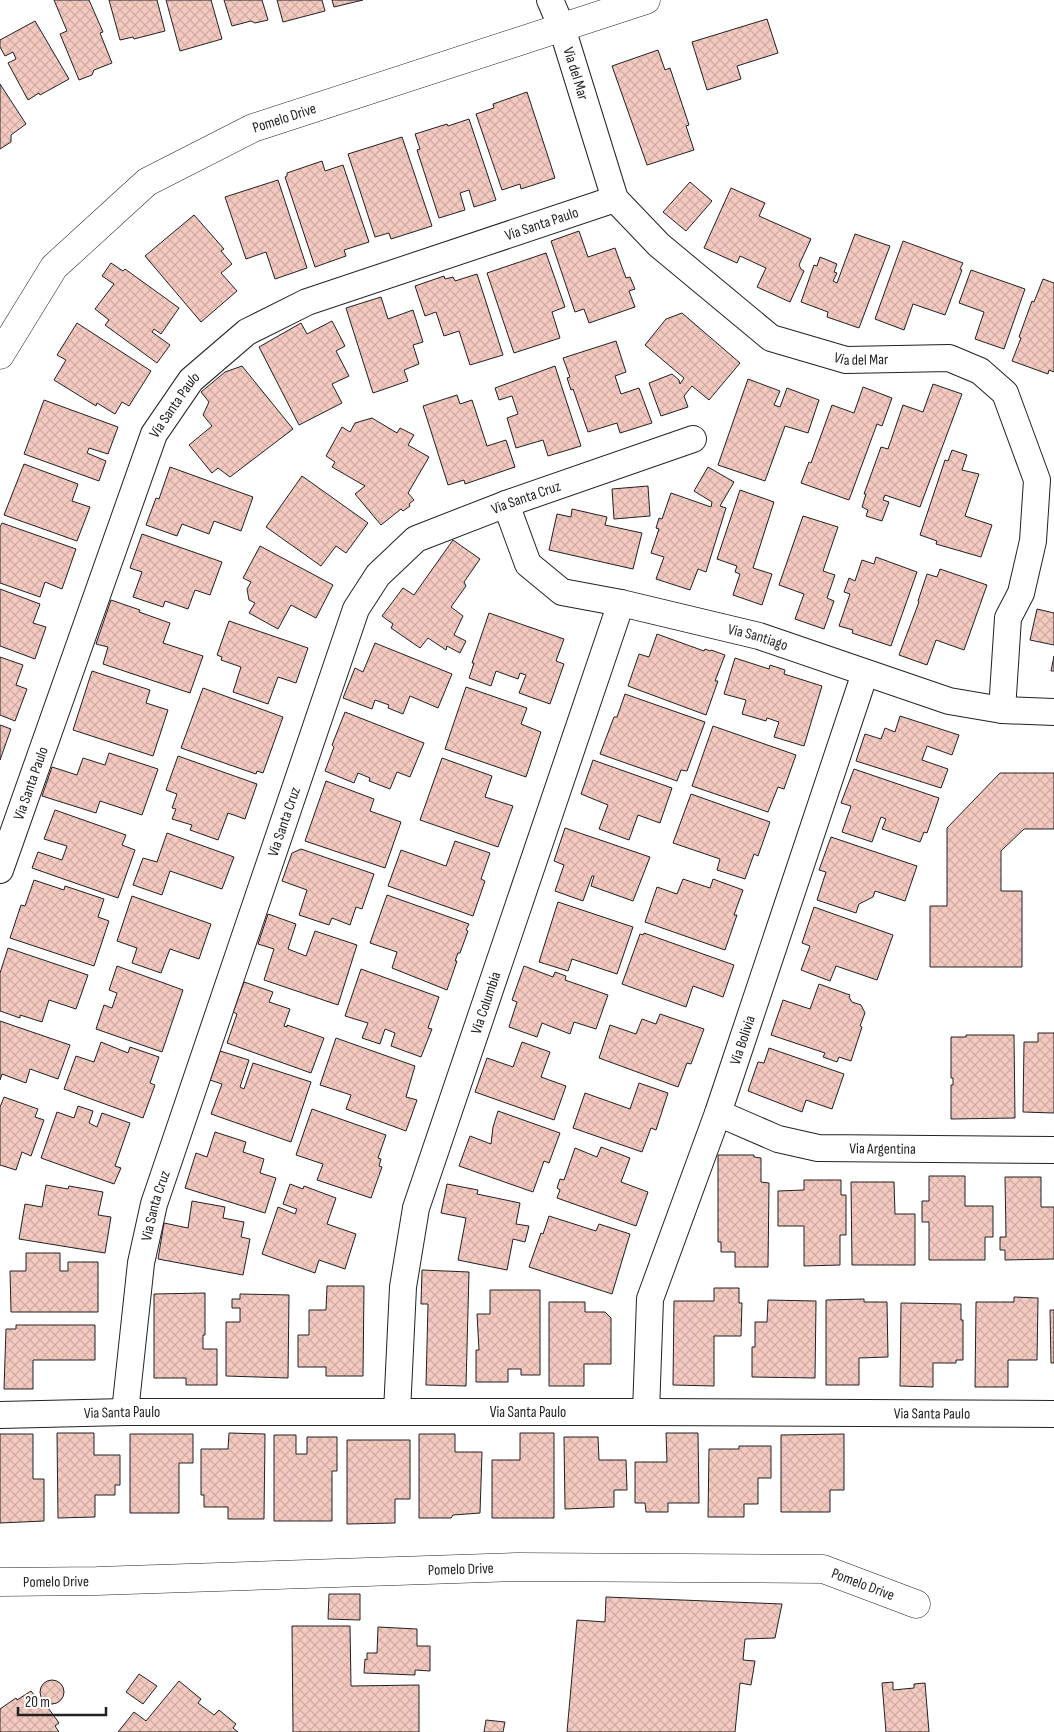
<svg xmlns="http://www.w3.org/2000/svg" width="1054" height="1732" font-family="'Sofia Sans Condensed',sans-serif">
<style>
.building{fill:url(#building-cross-hatch);stroke:#222}
.lines{fill:none;stroke-linecap:round;stroke-linejoin:round}
.minor-casing{stroke:#222;stroke-width:28}
.tertiary-casing{stroke:#222;stroke-width:29}
.minor{stroke:#fff;stroke-width:26}
.tertiary{stroke:#fff;stroke-width:28}
.labels{text-anchor:middle;dominant-baseline:central;stroke-width:4;stroke-linejoin:round;paint-order:stroke}
.street-label{font-size:15px;fill:#222;stroke:#fff}
</style>
<defs>
<pattern id="building-cross-hatch" width="8" height="8" patternUnits="userSpaceOnUse" patternTransform="scale(1.25)"><rect width="8" height="8" fill="#f3c9c0"/><path d="M0 0l8 8M0 8l8-8" fill="none" stroke="#d0aca5"/></pattern>
</defs>
<rect width="100%" height="100%" fill="#fff"/>
<!-- building -->
<path class="building" d="M54,0H89L103,32L100,33L112,63L94,70L92,75L79,80L60,34L67,31Z
M109,0H157L165,31L134,39L133,37L120,40Z
M166,0H211L222,39L180,51Z
M224,0H262L268,20L255,23L251,21L232,26Z
M277,0H322L325,11L283,22Z
M332,0H363L334,7Z
M767,19L778,53L737,66L741,79L707,90L692,42Z
M35,21L69,79L40,95L39,93L28,100L8,63L16,59L13,52L5,56L0,47V40Z
M658,50L665,70L670,68L689,125L686,126L694,150L647,165L612,66Z
M0,84L26,124L11,135V142L0,149Z
M527,92L555,178L521,189L520,184L502,190L476,114L494,108L493,104Z
M469,119L496,200L474,207L469,190L460,193L465,210L439,218L417,150L420,149L415,134L447,124L448,126Z
M402,137L432,226L391,239L389,233L375,237L348,154Z
M322,161L325,171L343,165L369,242L344,250L346,256L315,267L285,177L287,176V173Z
M278,180L307,268L275,279L266,252L246,259L225,197Z
M690,182L712,201L686,231L663,212Z
M731,188L765,203L759,216L811,239L799,265L801,269L804,271L790,302L757,287L766,268L740,256L737,263L704,248Z
M194,215L224,249L221,251L232,264L221,273L237,291L201,322L145,256Z
M579,231L588,257L615,248L626,278L630,277L635,289L629,291L635,307L589,323L584,309L575,312L551,241Z
M855,234L890,246L859,328L827,317L828,312L801,302L814,265L817,266L820,257L837,264L834,272L837,273L833,281L837,283Z
M903,241L963,263L960,269L962,270L945,315L913,304L904,330L875,319Z
M546,253L565,307L552,312L560,338L514,353L487,273Z
M111,263L123,271L125,269L179,308L161,334L154,329L152,332L170,345L157,363L105,325L109,320L95,309L114,284L102,276Z
M971,270L1025,289L1004,349L975,339L984,312L959,303Z
M477,274L503,355L470,365L459,331L444,336L436,312L425,316L415,286L444,276L445,279L453,277L455,281Z
M1043,279L1054,283V372L1049,370L1048,374L1012,361L1021,338L1019,337L1032,301L1034,302Z
M381,297L388,319L413,310L423,342L413,345L419,364L404,370L408,381L373,393L346,308Z
M682,313L740,363L709,400L692,386L684,396L688,407L661,416L649,383L672,374L679,380L680,384L684,378L645,345L666,319Z
M332,321L345,346L336,351L349,376L332,384L342,403L299,425L259,347L301,323L307,334Z
M77,323L151,371L129,406L122,402L115,414L97,403L96,406L54,380L66,360L57,355Z
M616,341L626,372L615,376L621,394L639,388L652,423L620,433L617,423L588,432L573,389L571,390L567,378L570,377L563,358Z
M242,366L293,429L230,477L218,468L212,473L189,445L212,426L203,415L209,402L201,392L225,372Z
M555,366L581,446L548,456L543,440L516,448L507,418L518,414L512,396L499,400L495,388Z
M748,379L780,391L774,405L780,407L787,388L819,400L808,433L785,426L765,481L718,465Z
M933,384L962,394L920,507L885,495L883,500L889,502L882,521L866,516L868,510L862,507L866,494H864L881,447L888,449L903,405L923,412Z
M863,387L892,398L882,426L877,424L849,500L801,483L809,462L811,463L832,405L854,413Z
M457,395L460,404L472,400L487,446L506,440L515,467L465,484L464,480L448,485L423,406Z
M44,400L118,427L108,454L89,448L87,453L106,461L99,481L24,454Z
M372,418L397,433L400,428L414,435L408,445L429,457L408,493L414,500L409,504L410,506L403,511L401,509L381,525L355,494L365,486L332,467L335,462L326,456L342,427L350,432L355,423Z
M952,450L967,455L962,470L979,474L965,516L992,525L981,557L936,544L937,541L920,535L945,460L948,461Z
M24,464L78,484L72,501L90,507L77,541L4,515Z
M170,467L253,497L241,531L214,521L209,534L182,524L177,536L146,525L156,498L159,499Z
M708,467L734,482L720,506L726,508L706,572L698,569L690,590L656,579L664,557L651,553L659,529L656,528L659,518L662,519L671,493L711,507L712,502L694,491Z
M302,476L368,523L346,553L336,546L321,566L266,527Z
M648,486L650,516L614,519L612,489Z
M740,490L774,502L753,568L772,574L762,605L733,595L740,574L735,572L737,566L717,559Z
M572,509L607,517L605,525L642,533L633,569L549,550L557,514L571,517Z
M803,516L838,527L823,571L835,575L827,598L834,601L824,629L795,619L804,594L779,585Z
M2,523L76,549L62,589L45,582L40,597L0,583V527Z
M142,534L222,562L210,595L195,590L188,609L165,601L163,607L133,597L142,572L130,568Z
M453,540L480,559L464,582L466,586L451,607L463,616L454,635L466,641L460,653L447,646L446,650L428,638L420,648L391,628L393,624L382,616L403,588L414,595Z
M260,546L333,585L316,618L291,605L278,629L249,613L255,603L249,600L247,589L251,582L243,578Z
M876,557L917,572L891,646L852,633L853,630L839,626L850,594L844,592L849,578L855,581L862,560L874,564Z
M940,569L987,585L964,650L936,640L927,665L899,655L919,602L918,601L927,574L937,577Z
M0,589L40,604L33,623L46,627L35,659L0,646Z
M111,600L140,610L139,612L170,623L163,643L203,656L190,693L103,664L108,647L96,644Z
M1037,609L1054,613V645L1030,640Z
M489,613L564,639L556,661L564,664L550,704L519,693L526,675L520,673L518,679L496,671L491,686L469,678L474,663H472Z
M229,621L308,648L296,683L278,677L268,704L233,692L241,667L221,660L222,657L217,655Z
M657,634L704,651L705,649L710,651L711,650L725,655L715,681H718L706,715L628,686L639,654L649,657Z
M375,643L452,674L438,708L410,696L403,714L388,708L389,705L375,700L372,709L343,698L355,668L363,672Z
M1054,656V671H1051Z
M0,657L23,665L16,685L27,689L15,721L0,715Z
M735,658L769,669L770,665L785,670L784,674L822,686L804,746L774,737L779,722L767,718L766,721L742,714L746,700L724,694Z
M92,671L150,690L146,703L168,710L153,756L73,730Z
M466,687L527,708L521,724L541,732L526,777L445,749Z
M203,688L283,717L263,773L257,771L256,774L181,748Z
M625,694L705,722L687,771L681,770L677,781L600,754L614,717H617Z
M345,712L424,743L410,777L397,772L390,789L369,781L370,778L358,773L354,783L325,771L334,747L332,745Z
M900,716L959,735L952,755L927,746L922,760L948,769L941,788L856,761L865,734L881,739L885,728L895,732Z
M0,725L11,729L0,760Z
M713,726L796,755L784,789L778,787L768,812L692,786Z
M109,753L158,769L142,815L100,801L96,813L42,796L52,767L77,775L83,758L105,765Z
M178,756L257,784L245,819L228,813L218,840L190,830L192,825L172,819L176,809L172,808L177,794L166,790Z
M442,758L492,776L485,797L513,806L498,847L420,820Z
M593,760L672,788L660,823L638,815L629,840L599,829L608,805L581,794Z
M854,769L939,798L927,833L924,832L920,842L882,829L886,819L881,817L872,842L842,832L851,806L841,803Z
M1000,773H1054V829H1024L1001,851V891H1022V967H930V906H947V828Z
M326,781L374,799L370,811L401,822L385,868L305,841Z
M691,794L770,822L758,856L754,854L745,879L717,870L720,859L673,843Z
M55,810L126,835L122,845L135,850L118,898L32,868L38,852L62,860L67,846L44,839Z
M565,828L650,857L633,901L591,886L594,876H592L583,901L555,891L564,865L554,861Z
M167,833L234,857L222,889L170,871L162,895L133,885L143,858L157,862Z
M831,837L917,866L905,901L875,891L873,897L859,904L856,913L817,900L826,872L819,870Z
M455,841L490,853L481,879L485,881L473,916L388,886L401,850L446,866Z
M301,849L374,874L362,909L356,907L350,925L332,918L329,925L299,915L307,890L282,881L292,853Z
M683,879L710,888L713,879L743,890L734,915H737L725,950L645,922L657,887L677,894Z
M34,880L64,890L65,886L104,899L98,917L109,921L94,966L10,938L21,905L25,906Z
M387,895L469,924L466,930L468,931L460,953H458L455,961H457L447,990L392,968L397,952L370,943Z
M132,896L211,924L199,959L170,949L161,973L132,963L137,948L117,941Z
M558,902L633,927L617,974L572,959L568,971L539,962Z
M814,907L893,935L877,980L836,966L830,981L801,970L810,946L802,943Z
M268,914L296,924L288,949L306,956L315,931L357,945L338,1005L264,980L274,949L258,944Z
M644,933L734,965L723,997L693,986L686,1007L622,984L640,934L643,935Z
M8,948L88,975L76,1009L49,1000L42,1022L20,1015V1018L0,1011V973Z
M117,966L183,990L162,1052L96,1029L104,1005L112,1008L117,993L109,990Z
M524,966L553,977L555,972L566,976L565,980L608,995L596,1029L574,1022L570,1034L542,1023L537,1037L509,1027L517,1002L512,1000Z
M361,969L439,997L428,1028L432,1029L421,1057L391,1046L395,1033L385,1029L380,1044L362,1038L368,1023L345,1016Z
M244,982L273,992L269,1002L290,1009L284,1026L287,1027V1025L324,1038L311,1073L227,1043L237,1014L233,1012Z
M819,984L850,995L849,997L852,1002L861,1005L865,1013L860,1026L862,1027L851,1061L839,1057L837,1062L823,1057L825,1053L771,1035L783,1000L810,1009Z
M660,1014L704,1029L691,1064L687,1063L678,1087L599,1058L610,1025L636,1034L642,1019L656,1024Z
M0,1021L70,1045L58,1079L30,1069L26,1083L2,1074L0,1080Z
M1038,1033H1054V1113L1023,1112L1024,1042H1038Z
M966,1035H1014L1015,1118L951,1119V1085H953V1078H951V1037H966Z
M336,1038L415,1066L406,1097L417,1100L406,1131L346,1109L351,1095L320,1085Z
M101,1042L128,1053L130,1047L159,1057L150,1083L155,1085L143,1118L64,1089L76,1056L94,1062Z
M522,1042L550,1052L541,1077L566,1086L554,1120L475,1092L487,1058L513,1067Z
M769,1048L844,1074L832,1109L806,1100L802,1112L748,1091L758,1062L764,1063Z
M220,1051L249,1060L240,1087L244,1089L253,1063L311,1082L291,1142L211,1114L222,1084L210,1080Z
M639,1083L668,1093L656,1130L651,1128L642,1152L573,1128L585,1093L630,1109Z
M4,1097L38,1109L35,1117L44,1120L31,1156L22,1152L16,1170L0,1165V1107Z
M78,1106L93,1111L89,1123L97,1127L102,1113L130,1123L115,1166L121,1168L114,1184L41,1158L57,1112L74,1118Z
M312,1109L386,1135L378,1158L381,1159L379,1166L382,1167L371,1198L317,1180L323,1164L296,1155Z
M498,1111L560,1133L549,1163L544,1161L533,1192L459,1166L470,1136L491,1144L493,1127Z
M215,1132L246,1142L243,1152L264,1159L260,1173L276,1178L265,1213L185,1188L196,1153L207,1157Z
M601,1147L630,1158L621,1182L648,1192L636,1226L557,1198L560,1190L557,1188L560,1179L564,1180L575,1148L597,1157Z
M718,1155H754V1157L761,1158V1182L769,1183L768,1267H735V1252H721V1242H718Z
M929,1176H965V1206H993V1237H985V1260H929V1222H922V1201H929Z
M1005,1177H1041V1207H1054V1259L1005,1260V1250H1000V1237H1006Z
M804,1180H841V1195H846V1235H840V1265L804,1266V1226H778V1191L804,1190Z
M851,1182H894L895,1214H915V1265H852Z
M290,1184L303,1189L304,1186L336,1198L327,1224L356,1234L345,1269L319,1260L315,1273L262,1254L278,1207L295,1214L297,1209L283,1204Z
M447,1184L478,1190L477,1194L520,1203L516,1224L529,1226L525,1242L513,1239L507,1270L458,1260L466,1218L441,1213Z
M46,1185L68,1189L69,1186L103,1192L98,1215L111,1217L105,1253L19,1239L25,1204L42,1207Z
M192,1201L225,1207L223,1218L244,1222L241,1237L250,1239L243,1275L158,1259L164,1223L188,1228Z
M549,1216L596,1231L599,1224L630,1234L612,1294L529,1267L541,1233L543,1234Z
M26,1253H60V1271H68V1262H98V1312H11L10,1271H26Z
M422,1270L469,1272L466,1386L426,1385L428,1304H421Z
M327,1286H364L363,1376H326V1367H298V1335H309V1310H326Z
M714,1288H739V1303H742L741,1336H714V1386L673,1385L674,1301H714Z
M490,1290H540V1375H521V1369H508V1382H476V1350H479L477,1314H490Z
M205,1293V1335H203V1349H217V1385H186V1378H154V1294Z
M240,1294L289,1295L288,1378L226,1376V1322H240V1308H232V1299H240Z
M1014,1297L1038,1298L1037,1360H1008V1387H975L976,1302H1014Z
M864,1299V1302H887L888,1357L859,1358V1385H826V1300Z
M768,1300L816,1301L815,1378L752,1377V1347H755V1322H767Z
M549,1302H585V1312H605L611,1318V1364H584V1386H549Z
M901,1303L961,1304V1320H963V1360H956V1363H933V1387L900,1386Z
M1050,1310H1054V1363H1051Z
M16,1325H95V1360H33V1389H4L6,1329H16Z
M57,1433H94V1455H120V1485H115V1495H95V1517L58,1518Z
M229,1433L265,1434L264,1519H228V1507H204V1495H201V1449H228Z
M520,1433H554V1518H492V1460H520Z
M666,1433H698L699,1503H668V1512H646L645,1503H635V1462H667Z
M0,1434H33V1479H44V1521L0,1523Z
M130,1434H193V1463H179V1513H130Z
M419,1434H455V1452H482L480,1513L453,1515L451,1518H419Z
M844,1434V1490H830V1512H781V1435Z
M274,1435H296V1454H307V1437H337V1471H332V1521H274Z
M564,1437H598L599,1460H626L627,1490H614V1507L565,1509Z
M347,1440H410V1499H395V1523L347,1524Z
M739,1446H771V1478H758V1504H744V1517H708L709,1449H739Z
M329,1594H360V1620L328,1619Z
M606,1597L782,1604L775,1638L745,1639L743,1660L755,1661L751,1685L740,1683L735,1732H567L577,1620L605,1622Z
M292,1626H350L351,1686L419,1685V1732H293Z
M378,1627L417,1629V1646H430V1671L415,1670V1675L364,1673L365,1659L367,1660V1653H377Z
M139,1674L157,1686L143,1704L126,1692Z
M40 1692a12 12 0 1 1 24 0a12 12 0 1 1-24 0Z
M179,1681L201,1699L198,1703L214,1715L219,1710L236,1724L233,1728L238,1732H118L134,1712L146,1721Z
M893,1682V1690L914,1688V1684L925,1683L929,1732H886L882,1683Z
M31,1691L38,1700L41,1698L59,1723L55,1726L59,1732H0V1709L16,1698L17,1700Z
M486,1720L505,1722L503,1732H484Z"/>
<g class="lines">
<!-- minor casing -->
<g class="minor-casing">
<g id="minor">
<path id="s1" d="M550,0L562,28L615,199L659,245L771,338L846,360L949,358L980,371L1005,393L1037,480L1033,541L1021,593L1008,618L1002,710"/>
<path id="s2" d="M506,504L528,564L562,592L621,603L759,636L949,701L1002,710L1054,712"/>
<path id="s3" d="M0,870L154,434L191,380L247,332L307,302L615,199"/>
<path id="s4" d="M718,1113L778,1139L818,1148L1054,1150"/>
<path id="s5" d="M125,1412L141,1263L154,1204L356,609L378,575L416,539L506,504L693,439"/>
<path id="s6" d="M397,1412L403,1287L416,1208L621,603"/>
<path id="s7" d="M646,1412L650,1299L718,1113L865,673"/>
<path id="s8" d="M0,1415L125,1412H646L1054,1414"/>
</g>
</g>
<!-- tertiary casing -->
<g class="tertiary-casing">
<g id="tertiary">
<path id="s9" d="M0,355L54,267L147,182L253,128L646,0"/>
<path id="s10" d="M0,1582L97,1581L517,1567L823,1569L916,1604"/>
</g>
</g>
<!-- minor -->
<use href="#minor" class="minor"/>
<!-- tertiary -->
<use href="#tertiary" class="tertiary"/>
</g>
<g class="labels">
<!-- street labels -->
<g class="street-label">
<text stroke="none"><textPath href="#s1" startOffset="78">Via del Mar</textPath></text>
<text stroke="none"><textPath href="#s9" startOffset="381">Pomelo Drive</textPath></text>
<text stroke="none"><textPath href="#s3" startOffset="916">Via Santa Paulo</textPath></text>
<text stroke="none"><textPath href="#s1" startOffset="512">Via del Mar</textPath></text>
<text stroke="none"><textPath href="#s3" startOffset="498">Via Santa Paulo</textPath></text>
<text stroke="none"><textPath href="#s5" startOffset="1049">Via Santa Cruz</textPath></text>
<text stroke="none"><textPath href="#s2" startOffset="309">Via Santiago</textPath></text>
<text stroke="none"><textPath href="#s3" startOffset="92">Via Santa Paulo</textPath></text>
<text stroke="none"><textPath href="#s5" startOffset="614">Via Santa Cruz</textPath></text>
<text stroke="none"><textPath href="#s6" startOffset="422">Via Columbia</textPath></text>
<text stroke="none"><textPath href="#s7" startOffset="388">Via Bolivia</textPath></text>
<text stroke="none"><textPath href="#s4" startOffset="171">Via Argentina</textPath></text>
<text stroke="none"><textPath href="#s5" startOffset="209">Via Santa Cruz</textPath></text>
<text stroke="none"><textPath href="#s8" startOffset="122">Via Santa Paulo</textPath></text>
<text stroke="none"><textPath href="#s8" startOffset="528">Via Santa Paulo</textPath></text>
<text stroke="none"><textPath href="#s8" startOffset="932">Via Santa Paulo</textPath></text>
<text stroke="none"><textPath href="#s10" startOffset="461">Pomelo Drive</textPath></text>
<text stroke="none"><textPath href="#s10" startOffset="56">Pomelo Drive</textPath></text>
<text stroke="none"><textPath href="#s10" startOffset="866">Pomelo Drive</textPath></text>
</g>
</g>
<!-- scale -->
<path d="M18 1707v8h88v-8" fill="none" stroke="#222222" stroke-width="2.5"/>
<text x="25" y="1707" font-size="15" fill="#222222" stroke="#ffffff" stroke-width="4" paint-order="stroke">20 m</text>
</svg>
